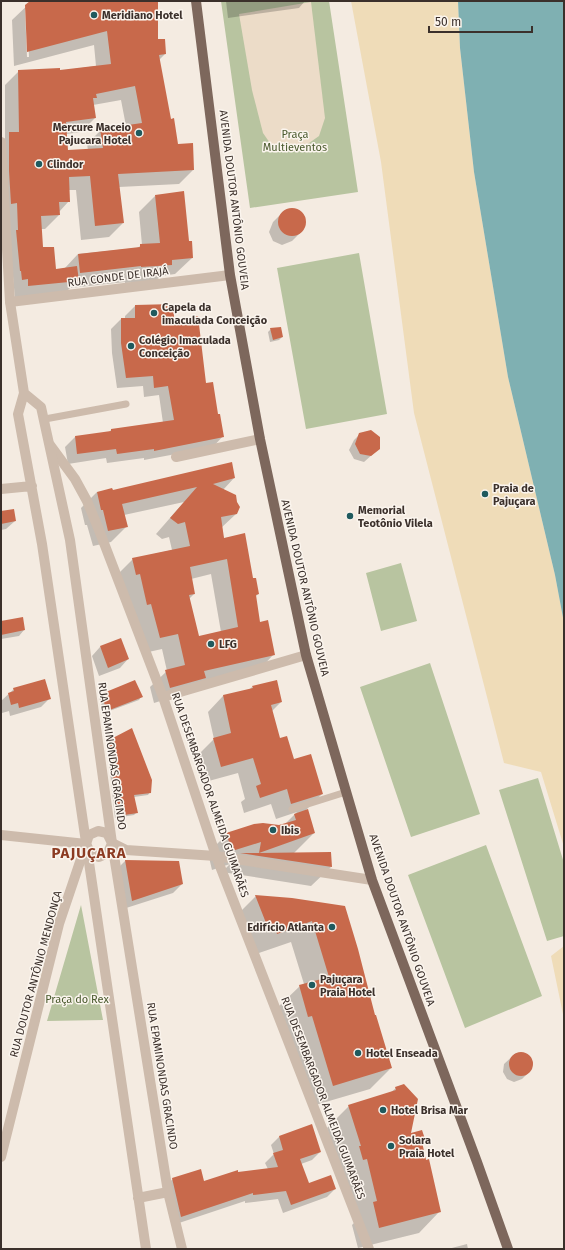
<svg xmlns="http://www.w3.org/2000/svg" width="565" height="1250" font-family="'Fira Sans',sans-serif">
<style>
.green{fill:#b8c4a0}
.sand{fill:#efdcb8}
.plaza{fill:#ecdcc8}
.water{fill:#7fb0b2}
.shadow{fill:#0003;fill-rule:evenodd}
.building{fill:#c8694b;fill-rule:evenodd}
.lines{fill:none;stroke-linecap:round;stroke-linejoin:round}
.service{stroke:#cdbbac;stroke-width:7}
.pedestrian{stroke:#cdbbac;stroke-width:10}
.minor{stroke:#cdbbac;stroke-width:10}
.tertiary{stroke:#cdbbac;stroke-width:10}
.primary{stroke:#7d675c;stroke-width:10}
.poi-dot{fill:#1f5a5e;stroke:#fbf5ee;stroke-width:1.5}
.labels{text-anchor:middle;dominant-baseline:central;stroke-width:3;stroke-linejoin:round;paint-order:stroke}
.poi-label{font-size:11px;font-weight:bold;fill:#3b302b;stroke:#fbf5ee;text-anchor:start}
.park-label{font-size:11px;fill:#4a5a2e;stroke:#fbf5ee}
.street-label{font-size:11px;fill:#3b302b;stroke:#fbf5ee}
.district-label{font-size:15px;font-weight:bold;letter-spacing:1px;fill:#8c3b22;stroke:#fbf5ee}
</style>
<rect width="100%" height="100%" fill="#f4ebe1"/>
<!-- green -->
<path class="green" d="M221,1H329L358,192L250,208Z
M359,253L387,414L306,429L277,268Z
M401,563L417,621L381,631L366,573Z
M430,663L480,814L411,837L360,687Z
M538,778L564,863V936L547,941L499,790Z
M486,845L542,996L465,1028L408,875Z
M81,905L103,1020L47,1021Z"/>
<!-- sand -->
<path class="sand" d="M351,1H458L460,48L474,172L508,377L555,575L564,623V847L541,772L504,763L414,413L381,162Z
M564,946V1019L551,956Z"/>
<!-- plaza -->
<path class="plaza" d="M311,2L325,118L319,136L302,148L287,151L272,146L263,133L252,90L239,14Z"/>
<!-- water -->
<path class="water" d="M458,1H564V623L555,575L508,377L474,172L460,48Z"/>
<!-- shadow -->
<path class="shadow" d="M32,1H157V41L165,54L159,60L170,120L177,145L193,170L179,184L119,187L123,223L109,237L81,240L76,190H68L69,201L59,212V215L45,229H41L42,248L55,270L64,269L78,254L137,248L142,245L139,212L155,196L188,242L192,258L175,274L161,276L155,281L125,283V282L70,288L64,294L15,299L1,142L5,138V85L19,71H59L96,66L94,45L14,66L12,20ZM25,9H27L29,57H27ZM121,100L126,126L101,130L87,144L88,150L67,152L66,134L81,132L95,118L93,105Z
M226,1H305L299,8L228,18Z
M292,209L301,213L305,222L301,232L292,241L282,245L273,241L269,232L273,222L282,213Z
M135,306L173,320L206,384L217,415L223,436L213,447L144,460V458L107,463L106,458L68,464L65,447L75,437L109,432L111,430L163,423L159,395L144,397L143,386L117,388L112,353L111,329L121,319H125V316Z
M271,329L282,337L279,340L270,342L268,332Z
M360,434L373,454L364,462L354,459L349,450L354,440Z
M234,478L223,490L236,514L221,528L224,539L252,579L258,594L255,597L259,623L274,654L259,670L154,703L150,687L167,671L162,649L144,653L117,575L133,559L172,550L169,537L162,539L156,534L184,502L124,515L127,526L111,542L93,546L87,525H85L81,508L97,492ZM211,574L221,632L198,637L189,599L194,594L191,579Z
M1,512L15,521L6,529L1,530Z
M1,622L24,630L19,636L1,639Z
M100,647L128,659L120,668L99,676L92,656Z
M252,687L281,702L271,712L279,739L293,761L322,794L304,812L314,833L294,853H330L331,867L311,886L222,872L230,864L212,870L208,853L227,834L284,825L297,812L276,819L271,804L244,813L241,802L245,799L238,773L205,782L198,755L214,739L208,712L223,696L249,690Z
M14,689L50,698L41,707L10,716L9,711L2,713L1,701Z
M101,694L141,697L139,700L104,713L99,697Z
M110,741L150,792L148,795L134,797L136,813L134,815L115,818L107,744Z
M125,861L178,862L182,884L173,893L123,909L116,870Z
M256,896L344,907L375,1017L391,1068L370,1089L312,1106L278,1007L300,986L304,984L291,942L256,954L235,917Z
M516,1053H524L531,1058L532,1065L528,1073L522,1079L514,1082L507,1079L503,1072L504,1064Z
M396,1088L410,1134L421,1142L440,1211L419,1233L358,1248L352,1225L356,1221L327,1128L349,1106L390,1093Z
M311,1126L320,1152L312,1160L301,1164L308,1185L335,1189L327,1197L283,1213L278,1199L245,1203V1201L173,1225L164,1187L173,1179L204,1182L237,1173L268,1169L265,1163L274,1154L271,1145L279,1137Z
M467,1244L468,1249H448Z"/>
<!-- building -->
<path class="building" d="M30,1H158V39H165L166,54L159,55L171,119L174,118L178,144L193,143L194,170L118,174L124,223L95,226L90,176L69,177L70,202H59L60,215L41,216L43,247H54L56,269L77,266L79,281L28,286V279L22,280L21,271H20L16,230H18L17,203L11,204L9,171V132H19L18,70L60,68V70L111,64L107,31L27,52L25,5ZM135,86L142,123L100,129L103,148L68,150L66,122L96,118L93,98H97L96,94Z
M184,191L189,241H192L193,258L172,260V265L141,267V266L80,273L78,254L140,247V244L160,243L155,195Z
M278 222a14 14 0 1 1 28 0a14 14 0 1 1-28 0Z
M174,304V319L198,316L206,383L213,382L218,414H220L224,437L154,451V449L117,454L116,449L77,454L75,436L111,431V429L174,420L168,386L154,388L153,376L126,378L121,343V318H135V305Z
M281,327L283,337L273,340L270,328Z
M371,430L380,437V449L371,456L360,454L355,444L359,433Z
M232,462L235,478L213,484L236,495L237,502L240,507L237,514L221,517L224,538L245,533L253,578H256L259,594L256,595L260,622L268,620L275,655L204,671L206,678L170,688L165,670L185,665L178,634L160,638L151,604L147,605L140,574L136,575L132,558L190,546L185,522L178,524L170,518L197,487L122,504L128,527L108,531L103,510H101L97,492L112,488L113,490ZM227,559L238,627L199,636L189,595L195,594L190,567Z
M14,509L16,521L1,524V511Z
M23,617L25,630L1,635V621Z
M121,638L129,659L108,668L100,646Z
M45,679L51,699L19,708L18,703L11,705L8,693L14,691L13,688Z
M135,680L143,697L107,711L101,694Z
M277,680L282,702L271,705L280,738L287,736L294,759L311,754L323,794L291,804L287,789L260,798L256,786L261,784L253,758L221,767L213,738L231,733L223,695L253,688L252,686Z
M132,728L152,780L151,793L134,795L138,813L117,816L109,740Z
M308,809L315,833L259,853L331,852L332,867L240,853H259L261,842L232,851L226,833L254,824L263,823L279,825L296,820L294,814Z
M125,860L179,861L183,884L132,901Z
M255,895L292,898L345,906L358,949L375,1015H376L392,1068L333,1086L312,1016L308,1017L299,985L329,977L312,921L277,934L274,925L268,928Z
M509 1064a12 12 0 1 1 24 0a12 12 0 1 1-24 0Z
M404,1084L418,1099L411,1133L422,1130L425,1139L422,1142L426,1160L429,1159L441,1212L379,1228L373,1202L377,1201L367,1159L363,1160L359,1146H361L348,1105L396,1090L395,1087Z
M312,1124L321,1152L300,1159L309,1183L331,1175L336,1189L291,1205L286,1191L253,1195V1193L181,1217L172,1178L201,1169L204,1181L238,1170V1172L278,1167L273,1153L283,1150L279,1136Z"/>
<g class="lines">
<!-- service -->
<path class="service" d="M45,419L126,404
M292,809L346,792"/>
<!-- pedestrian -->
<path class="pedestrian" d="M176,457L260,439"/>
<!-- minor -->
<path class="minor" d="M10,302L230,275
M50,445L75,479L87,501L99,530L163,697L216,856L369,1249
M163,697L306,655
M1,835L86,844
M86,844L91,854L99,857L108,853L112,843L126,850L216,856L372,880
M1,1157L59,924L86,844L89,835L98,831L107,833L112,843"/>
<!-- tertiary -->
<path class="tertiary" d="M1,142L10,302L24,393L18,414L42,544L146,1249
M24,393L41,407L70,540L112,843L168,1192L182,1249
M1,489L32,486
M138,1198L168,1192"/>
<!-- primary -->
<path class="primary" d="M196,1L230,275L260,439L306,655L372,880L477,1162L508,1249"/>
</g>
<!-- markers -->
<g class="poi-dot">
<circle cx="94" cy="15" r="4"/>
<circle cx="139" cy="133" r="4"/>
<circle cx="39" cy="164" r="4"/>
<circle cx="154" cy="313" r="4"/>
<circle cx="131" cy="346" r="4"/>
<circle cx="485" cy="494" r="4"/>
<circle cx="350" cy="516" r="4"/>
<circle cx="211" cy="644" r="4"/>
<circle cx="273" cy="830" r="4"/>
<circle cx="332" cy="927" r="4"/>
<circle cx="312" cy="985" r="4"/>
<circle cx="358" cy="1053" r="4"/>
<circle cx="383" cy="1110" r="4"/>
<circle cx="391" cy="1146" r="4"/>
</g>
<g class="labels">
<!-- poi labels -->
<g class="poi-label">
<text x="102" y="15">Meridiano Hotel</text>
<text x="131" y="127" text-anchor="end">Mercure Maceio<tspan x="131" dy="13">Pajucara Hotel</tspan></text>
<text x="47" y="164">Clindor</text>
<text x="162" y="307">Capela da<tspan x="162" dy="13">imaculada Conceição</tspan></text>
<text x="139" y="340">Colégio Imaculada<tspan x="139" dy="13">Conceição</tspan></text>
<text x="493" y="488">Praia de<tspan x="493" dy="13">Pajuçara</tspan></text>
<text x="358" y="510">Memorial<tspan x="358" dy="13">Teotônio Vilela</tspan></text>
<text x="219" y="644">LFG</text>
<text x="281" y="830">Ibis</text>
<text x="324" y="927" text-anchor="end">Edifício Atlanta</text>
<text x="320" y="979">Pajuçara<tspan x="320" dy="13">Praia Hotel</tspan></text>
<text x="366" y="1053">Hotel Enseada</text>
<text x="391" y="1110">Hotel Brisa Mar</text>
<text x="399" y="1140">Solara<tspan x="399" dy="13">Praia Hotel</tspan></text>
</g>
<!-- park labels -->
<g class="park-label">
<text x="295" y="134">Praça<tspan x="295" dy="13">Multieventos</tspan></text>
<text x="77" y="999">Praça do Rex</text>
</g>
<!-- street labels -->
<g class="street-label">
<text transform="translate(234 200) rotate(83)">AVENIDA DOUTOR ANTÔNIO GOUVEIA</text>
<text transform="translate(118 277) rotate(-7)">RUA CONDE DE IRAJÁ</text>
<text transform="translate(305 588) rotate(77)">AVENIDA DOUTOR ANTÔNIO GOUVEIA</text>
<text transform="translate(112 756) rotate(82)">RUA EPAMINONDAS GRACINDO</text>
<text transform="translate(210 795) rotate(71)">RUA DESEMBARGADOR ALMEIDA GUIMARÃES</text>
<text transform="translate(402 920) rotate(71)">AVENIDA DOUTOR ANTÔNIO GOUVEIA</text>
<text transform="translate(36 974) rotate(-75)">RUA DOUTOR ANTÔNIO MENDONÇA</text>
<text transform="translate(162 1076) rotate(81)">RUA EPAMINONDAS GRACINDO</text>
<text transform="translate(323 1098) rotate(69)">RUA DESEMBARGADOR ALMEIDA GUIMARÃES</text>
</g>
<!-- district labels -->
<g class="district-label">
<text x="89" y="853">PAJUÇARA</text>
</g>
</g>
<!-- border -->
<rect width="565" height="1250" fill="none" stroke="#3b302b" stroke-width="4"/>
<!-- scale -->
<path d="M429 26v6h103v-6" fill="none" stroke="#3b302b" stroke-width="2"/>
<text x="435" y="26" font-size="12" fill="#3b302b" stroke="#fbf5ee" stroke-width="3" paint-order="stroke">50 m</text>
</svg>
